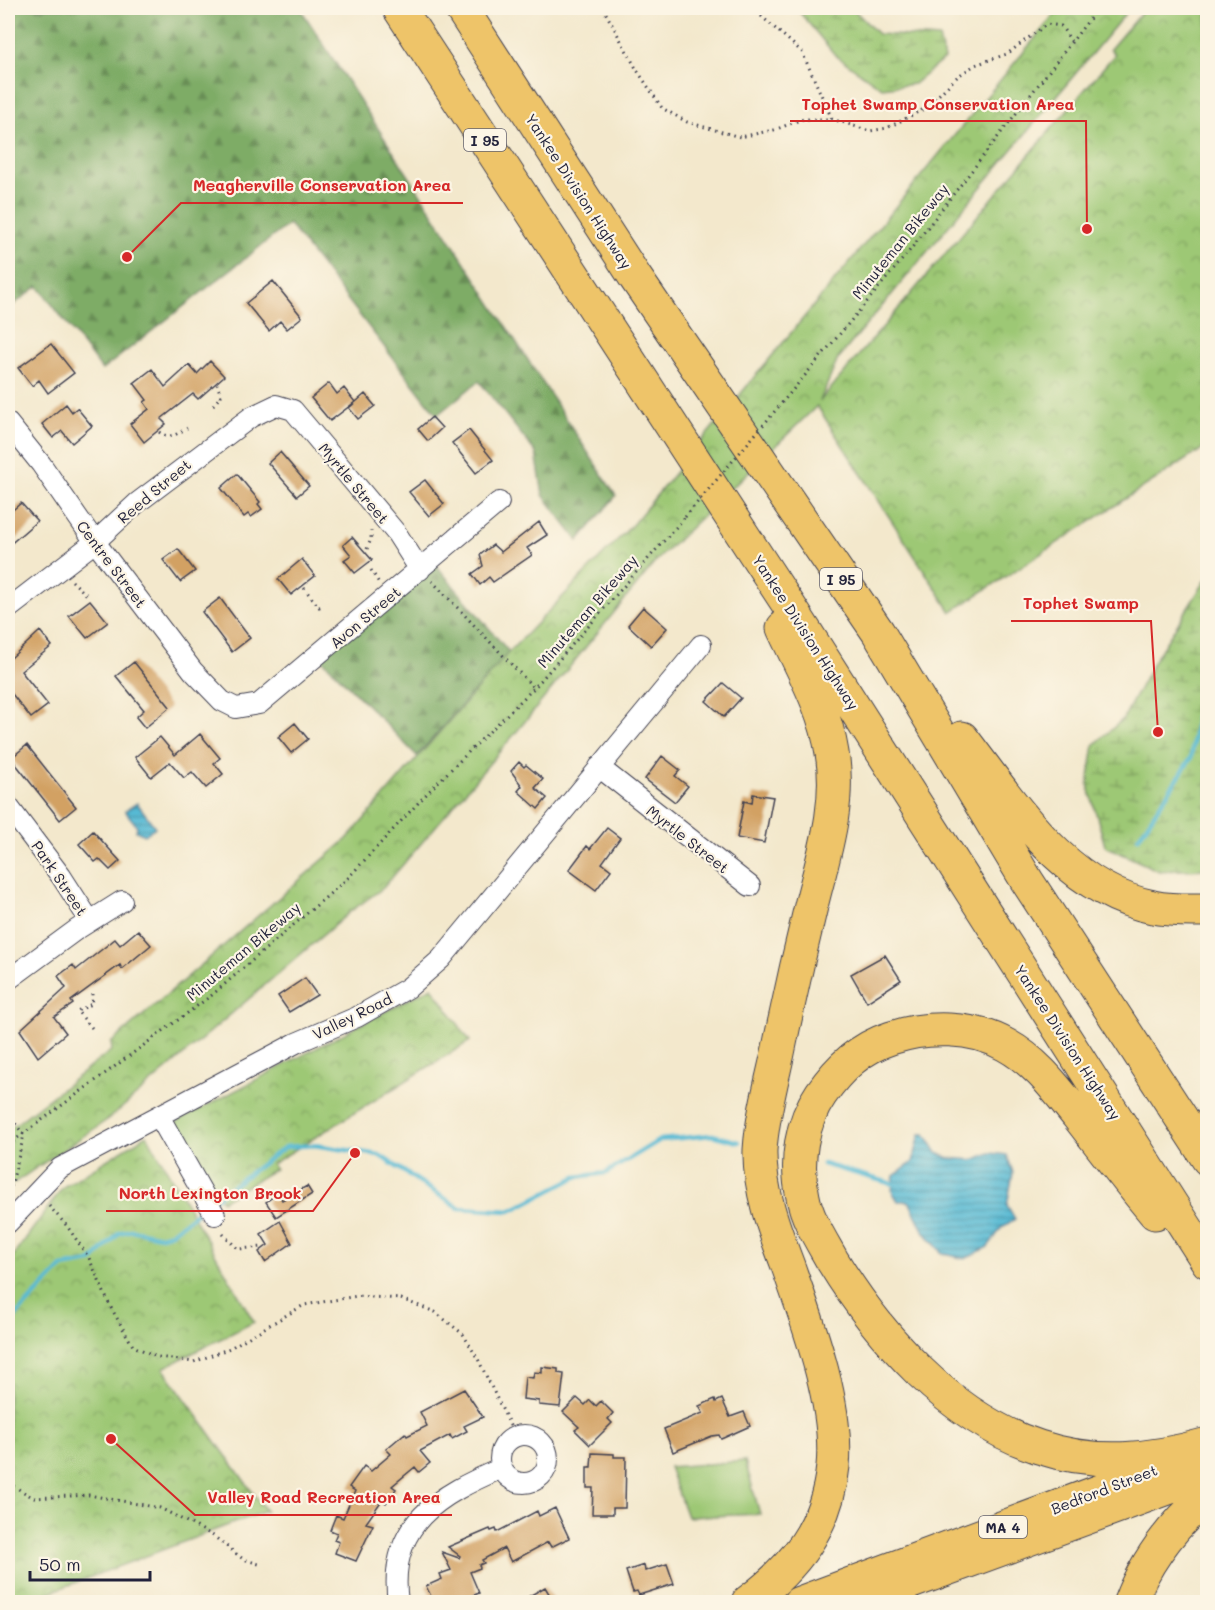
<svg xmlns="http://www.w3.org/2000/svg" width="1215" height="1610" font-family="Mali,sans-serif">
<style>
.grass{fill:#9dc875;stroke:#607558;stroke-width:1.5}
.forest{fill:url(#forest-firs);stroke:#506750;stroke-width:1.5}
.wetland{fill:url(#wetland-marsh);stroke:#607558;stroke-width:1.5}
.park{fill:url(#park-crowns);stroke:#607558;stroke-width:1.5}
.water{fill:url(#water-rules);stroke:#3c6e88;stroke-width:1.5}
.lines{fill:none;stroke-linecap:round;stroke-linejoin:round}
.stream{stroke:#56bad4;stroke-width:4.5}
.building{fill:#d2a163}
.minor-casing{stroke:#414051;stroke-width:22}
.primary-casing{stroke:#414051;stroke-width:32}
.motorway-casing{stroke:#414051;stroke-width:35}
.path{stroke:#414051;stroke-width:3;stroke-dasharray:1.5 4.5;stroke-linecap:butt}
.minor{stroke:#fff;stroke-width:20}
.primary{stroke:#eec469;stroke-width:30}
.motorway{stroke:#eec469;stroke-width:33}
.path-bridge{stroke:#414051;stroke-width:3;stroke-dasharray:1.5 4.5;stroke-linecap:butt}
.labels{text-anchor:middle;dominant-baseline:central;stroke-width:4.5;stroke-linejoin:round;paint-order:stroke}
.shield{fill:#fcf5e5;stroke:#63616e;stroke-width:1.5}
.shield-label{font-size:14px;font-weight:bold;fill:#22223b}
.street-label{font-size:15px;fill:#22223b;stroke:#fcf5e5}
.leader{fill:none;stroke:#d62828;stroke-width:2}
.callout-dot{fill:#d62828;stroke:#fcf5e5;stroke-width:2}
.callout-label{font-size:16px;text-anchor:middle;font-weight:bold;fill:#d62828;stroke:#fcf5e5;stroke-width:4.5;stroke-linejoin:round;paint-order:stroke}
</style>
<defs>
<pattern id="forest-firs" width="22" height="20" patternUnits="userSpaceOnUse" patternTransform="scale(1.5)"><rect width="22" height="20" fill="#7eac66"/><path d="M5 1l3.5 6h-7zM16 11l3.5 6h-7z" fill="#678c55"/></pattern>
<pattern id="wetland-marsh" width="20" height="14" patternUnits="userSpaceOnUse" patternTransform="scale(1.5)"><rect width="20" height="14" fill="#9dc875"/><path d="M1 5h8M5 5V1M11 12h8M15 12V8" fill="none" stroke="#80a261"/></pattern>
<pattern id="park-crowns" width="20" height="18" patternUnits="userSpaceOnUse" patternTransform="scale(1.5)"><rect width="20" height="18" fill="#9dc875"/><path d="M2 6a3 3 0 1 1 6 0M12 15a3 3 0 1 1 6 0" fill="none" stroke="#80a261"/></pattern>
<pattern id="water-rules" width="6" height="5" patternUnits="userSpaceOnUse" patternTransform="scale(1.5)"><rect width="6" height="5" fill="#56bad4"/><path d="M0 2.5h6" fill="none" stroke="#4797ad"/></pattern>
</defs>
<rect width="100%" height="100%" fill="#fcf5e5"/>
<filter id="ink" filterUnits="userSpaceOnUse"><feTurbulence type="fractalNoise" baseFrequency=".0167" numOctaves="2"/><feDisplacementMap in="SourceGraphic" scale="12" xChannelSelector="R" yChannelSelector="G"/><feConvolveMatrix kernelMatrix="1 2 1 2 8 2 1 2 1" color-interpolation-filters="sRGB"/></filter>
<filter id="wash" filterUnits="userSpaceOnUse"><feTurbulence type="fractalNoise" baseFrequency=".008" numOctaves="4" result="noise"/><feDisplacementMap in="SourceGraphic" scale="24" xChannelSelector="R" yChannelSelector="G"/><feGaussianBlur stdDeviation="1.35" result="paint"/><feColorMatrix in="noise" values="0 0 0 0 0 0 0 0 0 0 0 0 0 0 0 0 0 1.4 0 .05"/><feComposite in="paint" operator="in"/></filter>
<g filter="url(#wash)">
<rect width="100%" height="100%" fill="#f3e8cc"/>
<!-- grass -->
<path class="grass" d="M745,1461L760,1514L687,1517L669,1467Z"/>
<!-- forest -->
<path class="forest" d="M8,8H300L616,496L578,541L543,495L536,453L479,381L437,415L289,224L102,370L38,286L8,309Z
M435,564L509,652L417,756L320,657Z"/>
<!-- wetland -->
<path class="wetland" d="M796,8H852L878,34L939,38L944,59L914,84L882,88L835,55Z
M1207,578V869L1159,871L1105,846L1088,784L1094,745L1123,719L1154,661Z"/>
<!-- park -->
<path class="park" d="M1060,8H1130L838,359L820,401L1115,54L1110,49L1145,8H1207V446L951,612L817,406L657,560L518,730L383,888L351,911L110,1118L8,1187V1130L112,1050L111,1043L347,839L509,652L632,525Z
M432,987L470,1041L272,1164L275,1169L222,1201L172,1124Z
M147,1135L254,1322L163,1368L266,1511L24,1602H12L8,1591V1263L63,1187Z"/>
<!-- water -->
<path class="water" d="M137,803L155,827L145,835L136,831L137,826L125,811Z
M920,1134H925L937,1153L949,1158L973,1160L990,1153L1007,1155L1013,1173L1007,1205L1015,1219L1002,1227L988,1247L965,1259L942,1253L923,1230L909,1201H898L892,1191L894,1176L913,1162Z"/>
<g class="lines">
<!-- stream -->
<path class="stream" d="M1138,838L1191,758L1208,630
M823,1164L893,1184
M213,1200L285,1147L314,1145L379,1155L459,1208L510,1211L576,1177L606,1173L660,1140L712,1135L739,1142
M8,1324L62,1267L91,1262L119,1233L131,1230L161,1236L171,1233L204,1207"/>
</g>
<g id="blocks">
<!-- building -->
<path class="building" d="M273,281L302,317L287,329L280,321L269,331L246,303Z
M51,344L74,373L48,393L39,380L32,386L18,368Z
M210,361L224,376L198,399L193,394L161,419L166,424L144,442L130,424L149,409L144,402L147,400L134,383L152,369L165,387L189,365L197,374Z
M329,383L337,394L344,388L355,402L330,421L311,398Z
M365,394L375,406L358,419L349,408Z
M66,404L72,412L77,408L92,426L72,443L62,431L53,438L42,424Z
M432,417L442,428L428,441L418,429Z
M469,430L493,460L476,473L452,443Z
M280,452L309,486L297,496L268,463Z
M237,474L260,502L258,504L262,509L251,517L248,514L244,517L221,488Z
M425,480L444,504L429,516L409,492Z
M21,503L37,521L8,546V514Z
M539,522L547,535L527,548L532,555L493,582L489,577L480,585L472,574L483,566L480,555L493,545L501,552Z
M352,537L372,560L355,573L344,560L351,555L343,545Z
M178,549L195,571L180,582L163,560Z
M302,559L315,576L291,595L278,579Z
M220,598L250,638L232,652L202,612Z
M90,600L108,622L87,638L69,616Z
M643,607L667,628L651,646L628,625Z
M40,631L52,646L21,671L48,705L31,718L8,689V654L11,658Z
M134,662L170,707L145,728L136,717L144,710L116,676Z
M723,683L741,698L724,717L706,701Z
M295,723L308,739L291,753L278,737Z
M200,734L220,758L214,763L223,774L206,788L192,772L184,778L170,762L151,777L135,757L160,737L175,755Z
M27,745L76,807L60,820L11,758Z
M662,756L680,770L675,776L688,786L675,802L645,779Z
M519,762L524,767L526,765L543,779L535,788L547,798L538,809L518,791L522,786L511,771Z
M753,794L773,797L764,843L737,838L744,801L752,803Z
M607,828L620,838L602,863L611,870L596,890L569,870L587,846L590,849Z
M93,831L120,861L110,870L99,859L95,862L79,844Z
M138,930L151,945L122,969L120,965L71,1001L73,1004L54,1017L66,1033L38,1057L20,1030L66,988L58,976L73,965L76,970L115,939L120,945Z
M885,955L901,980L867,1002L851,974Z
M305,978L317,995L289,1012L278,996Z
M307,1186L312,1194L276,1217L266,1202L278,1193L282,1200Z
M280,1221L292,1243L265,1262L259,1252L268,1245L261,1234Z
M542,1367L558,1369V1373L564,1374L560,1407L539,1405V1401L523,1399L525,1377L533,1378L534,1372L542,1373Z
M464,1389L483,1417L464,1426L467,1431L452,1439L450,1435L420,1451L430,1463L419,1472L415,1467L392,1486L396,1489L386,1503L382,1500L366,1523L373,1525L356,1561L335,1553L339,1542L334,1540L337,1533L330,1530L336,1515L343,1518L355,1491L349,1487L364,1466L371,1471L391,1454L386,1449L405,1433L407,1436L427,1426L420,1412Z
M577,1398L585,1405L590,1400L596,1406L601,1401L613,1413L608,1419L612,1423L590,1445L575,1430L579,1427L563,1412Z
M715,1399L716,1402L722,1399L730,1417L744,1412L750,1426L721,1439L719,1435L712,1436L673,1452L664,1429L703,1413L699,1406Z
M592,1453L614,1454V1457H626L625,1508H613V1514H592L593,1488H587V1467H591Z
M555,1508L569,1538L551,1547L548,1542L511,1562L504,1548L482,1560L484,1563L479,1565L480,1568L470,1572L479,1593L458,1602H434L426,1586L442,1579L440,1574L451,1570L442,1552L459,1558L460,1556L448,1547L490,1529L491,1531L496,1529L497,1532L537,1511L539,1516Z
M667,1564L674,1584L639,1595L637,1591L633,1592L626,1571L644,1565L645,1571Z
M545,1587L554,1602H519Z"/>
</g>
</g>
<g filter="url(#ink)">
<use href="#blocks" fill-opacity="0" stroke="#414051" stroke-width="1.5"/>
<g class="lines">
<!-- minor casing -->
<g class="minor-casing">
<path id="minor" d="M8,423L41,464L95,542L193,671L222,701L236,708L259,704L499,502
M8,609L95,542L137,503L251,417L276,405L293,410L397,534L420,570
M599,767L750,886
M8,806L61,876L90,921
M8,980L76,930L122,901
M159,1116L215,1215
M8,1223L60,1168L296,1043L357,1017L408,988L441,959L701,645
M500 1459a24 24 0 1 1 48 0a24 24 0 1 1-48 0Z
M398,1602C387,1524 439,1495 502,1468"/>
</g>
<!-- primary casing -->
<g class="primary-casing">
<path id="primary" d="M798,1602L1182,1459
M861,1602L1208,1475"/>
</g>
<!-- motorway casing -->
<g class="motorway-casing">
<path id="motorway" d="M399,8L788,604L1208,1262
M461,8L635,277L878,632L1027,881L1208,1159
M962,738C1013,804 1065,890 1153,907C1171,911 1189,910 1208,910
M1155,1213C1128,1181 1103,1148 1078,1116C1056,1089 1037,1062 1006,1045C973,1026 926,1026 891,1038C860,1048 839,1068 821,1094C801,1123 795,1162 803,1197C807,1219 821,1240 832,1260C879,1337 950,1418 1039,1447C1096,1466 1151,1460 1208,1444
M748,1602C795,1567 827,1527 833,1466C839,1406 808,1323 788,1266C774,1229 759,1190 760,1150C762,1118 771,1084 778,1053C788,1004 799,955 811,906C823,857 841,805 832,753C825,708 802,669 783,628
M1130,1602C1146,1560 1173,1525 1208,1495"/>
</g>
<!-- path -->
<path class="path" d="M603,8L637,70L662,108L687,122L740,137L774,130L803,119H832L870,131L887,128L924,109L958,76L975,65L1007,54L1047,24L1061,26L1071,41
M752,8L802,52L832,119
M213,405L221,396L217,384
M770,417L907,254L1098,8
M159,432C170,440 177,434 187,428
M367,549L371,539V531
M371,570L379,583
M72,581L89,597
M432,581L534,688
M304,588L319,607L323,606
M92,1028L77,1011L92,1004V994
M8,1114L24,1135L9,1195
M8,1145L212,995L347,879L433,787L534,688L685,517
M49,1206L67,1226L89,1258L110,1306L133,1346L158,1357L194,1362L230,1348L304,1305L357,1296L401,1299L435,1312L463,1334L479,1361L515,1436
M223,1234L238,1249L262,1247
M8,1483L34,1498L89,1495L160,1508L212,1535L243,1559L262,1565"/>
<!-- minor -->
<use href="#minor" class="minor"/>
<!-- primary -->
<use href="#primary" class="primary"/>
<!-- motorway -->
<use href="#motorway" class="motorway"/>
<!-- path-bridge -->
<path class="path-bridge" d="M685,517L770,417"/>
</g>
</g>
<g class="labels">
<!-- shield labels -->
<g class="shield">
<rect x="464" y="129" width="42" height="22" rx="4.5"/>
<rect x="820" y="568" width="42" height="22" rx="4.5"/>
<rect x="979" y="1516" width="48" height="22" rx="4.5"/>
</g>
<g class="shield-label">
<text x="485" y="140">I 95</text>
<text x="841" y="579">I 95</text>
<text x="1003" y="1527">MA 4</text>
</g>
<!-- street labels -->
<g class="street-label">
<text transform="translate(579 191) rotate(57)">Yankee Division Highway</text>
<text transform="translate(900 241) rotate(-51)">Minuteman Bikeway</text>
<text transform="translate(354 483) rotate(50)">Myrtle Street</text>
<text transform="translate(154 491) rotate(-40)">Reed Street</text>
<text transform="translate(112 564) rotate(53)">Centre Street</text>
<text transform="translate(587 611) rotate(-49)">Minuteman Bikeway</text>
<text transform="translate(365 617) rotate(-40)">Avon Street</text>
<text transform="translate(806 632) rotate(57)">Yankee Division Highway</text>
<text transform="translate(688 839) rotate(38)">Myrtle Street</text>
<text transform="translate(60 878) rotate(56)">Park Street</text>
<text transform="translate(243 951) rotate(-40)">Minuteman Bikeway</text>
<text transform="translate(352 1016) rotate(-26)">Valley Road</text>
<text transform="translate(1068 1042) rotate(57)">Yankee Division Highway</text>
<text transform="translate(1104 1489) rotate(-21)">Bedford Street</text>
</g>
</g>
<!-- callouts -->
<path class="leader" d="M1087 229L1086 121H790M127 257L181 203H463M1158 732L1151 621H1011M355 1153L313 1211H106M111 1439L195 1515H452"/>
<g class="callout-dot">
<circle cx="1087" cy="229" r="6"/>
<circle cx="127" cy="257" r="6"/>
<circle cx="1158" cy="732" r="6"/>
<circle cx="355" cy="1153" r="6"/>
<circle cx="111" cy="1439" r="6"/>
</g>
<g class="callout-label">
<text x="938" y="110">Tophet Swamp Conservation Area</text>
<text x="322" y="191">Meagherville Conservation Area</text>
<text x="1081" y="609">Tophet Swamp</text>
<text x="210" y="1199">North Lexington Brook</text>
<text x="324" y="1503">Valley Road Recreation Area</text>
</g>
<!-- margin -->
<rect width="1215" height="1610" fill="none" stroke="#fcf5e5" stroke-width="30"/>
<!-- scale -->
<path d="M30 1571v9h120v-9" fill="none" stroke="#22223b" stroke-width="3"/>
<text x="39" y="1571" font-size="18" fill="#22223b" stroke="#fcf5e5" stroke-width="4.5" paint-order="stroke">50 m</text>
</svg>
